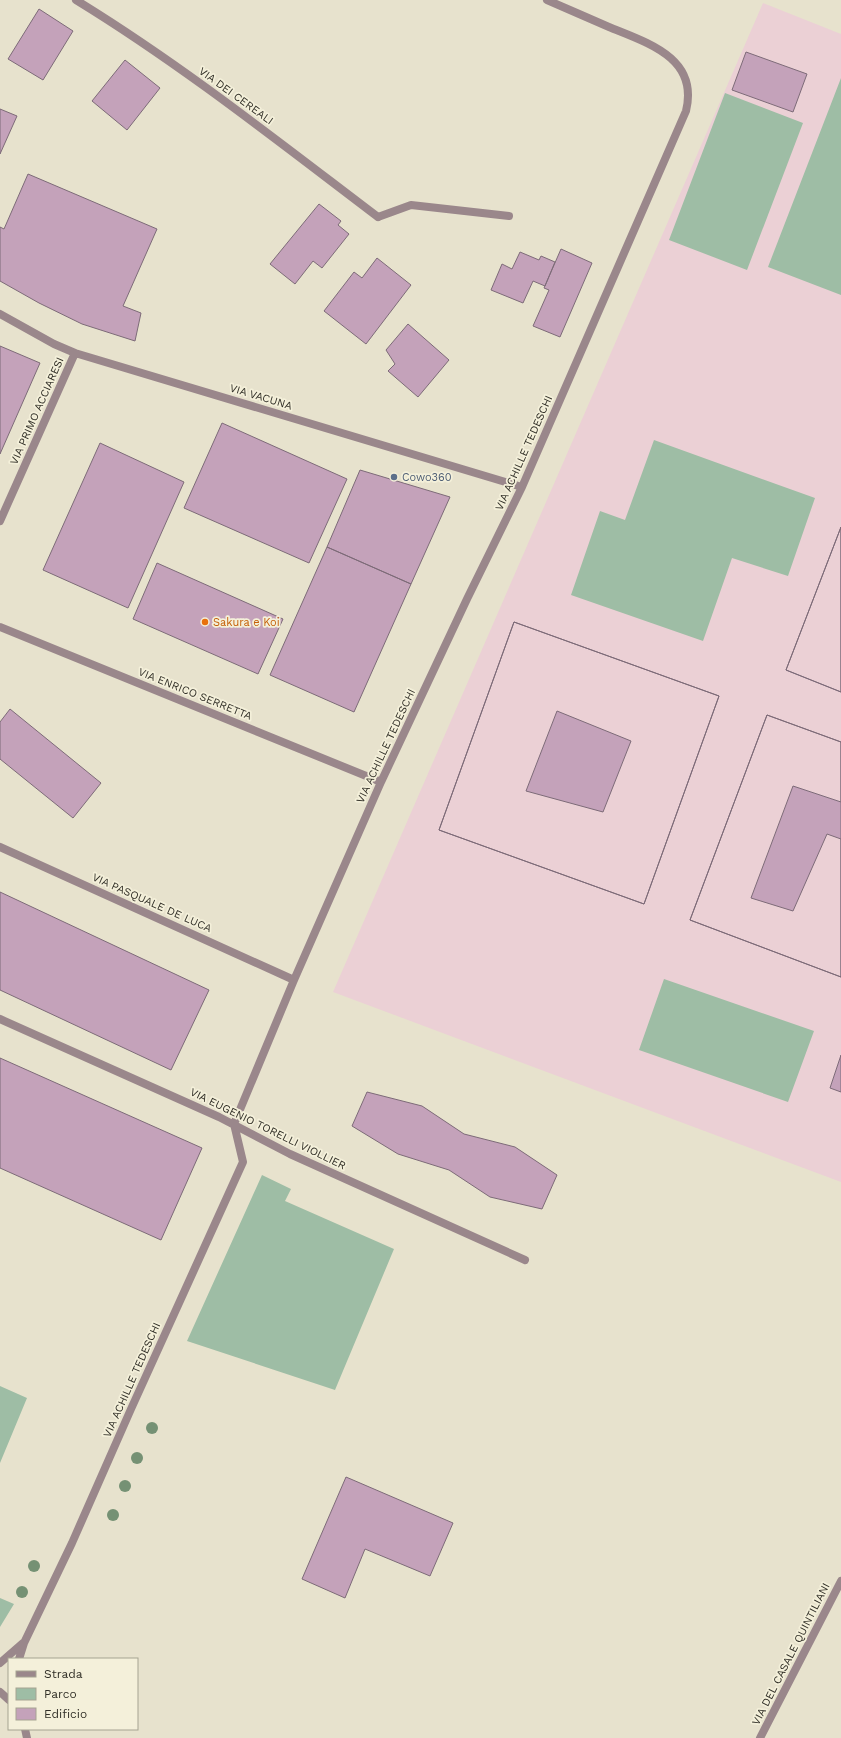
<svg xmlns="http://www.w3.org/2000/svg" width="841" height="1738" font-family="'Work Sans',sans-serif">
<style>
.education{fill:#ebd0d5}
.green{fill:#9ebda5}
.building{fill:#c4a2ba;stroke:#7d6b78;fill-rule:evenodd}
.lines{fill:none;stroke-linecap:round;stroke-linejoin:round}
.lane{stroke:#9a878b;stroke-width:8}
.street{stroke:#9a878b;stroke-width:8}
.tree{fill:#759174}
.service-dot{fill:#5c6f8a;stroke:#f4f0da;stroke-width:1.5}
.food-dot{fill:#e8710a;stroke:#f4f0da;stroke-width:1.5}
.labels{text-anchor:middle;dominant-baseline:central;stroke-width:3.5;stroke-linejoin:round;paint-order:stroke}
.street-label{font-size:11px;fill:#312f27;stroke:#f4f0da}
.service-label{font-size:11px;fill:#4e5e75;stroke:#f4f0da;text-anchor:start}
.food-label{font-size:11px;fill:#c56008;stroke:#f4f0da;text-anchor:start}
</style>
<rect width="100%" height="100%" fill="#e7e2cd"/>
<!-- education -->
<path class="education" d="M763,3L841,34V1182L333,992Z"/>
<!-- green -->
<path class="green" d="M841,78V295L768,267Z
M725,93L803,123L747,270L669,240Z
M654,440L815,498L788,576L732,558L703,641L571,595L600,511L625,520Z
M664,979L814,1031L788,1102L639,1050Z
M262,1175L291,1189L285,1201L394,1249L335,1390L187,1341Z
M0,1386L27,1398L0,1463Z
M0,1598L14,1604L0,1627Z"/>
<!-- building -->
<path class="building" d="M39,9L73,31L43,80L8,59Z
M746,52L807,74L793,112L732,90Z
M125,60L160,88L127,130L92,101Z
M0,109L17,116L0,154Z
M28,174L157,229L123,306L141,313L135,341L82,324L39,303L0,281V227L4,229Z
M319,204L341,221L338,225L349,234L322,268L313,261L295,284L270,264Z
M561,249L592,263L560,337L533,326L549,290L544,288Z
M520,252L539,260L541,256L555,262L545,286L533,281L523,303L491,290L502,264L512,269Z
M377,258L411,285L366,344L324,311L354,272L362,278Z
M408,324L449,360L418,397L388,371L395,364L386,350Z
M0,346L40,363L0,454Z
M222,423L347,479L309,563L184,508Z
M100,443L184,482L128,608L43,570Z
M360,470L450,497L411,584L327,547Z
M841,527V692L786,670Z
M841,527V692L786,670Z
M327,547L411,584L354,712L270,675Z
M157,563L283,619L258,674L133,619Z
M514,622L719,696L644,904L439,830ZM557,711L631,741L603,812L526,791Z
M514,622L719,696L644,904L439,830Z
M10,709L101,783L73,818L0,759V722Z
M767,715L841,742V802L793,786L751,898L793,911L827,834L841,839V977L690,920Z
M767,715L841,742V977L690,920Z
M0,892L209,990L171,1070L0,990Z
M841,1055V1092L830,1088Z
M0,1058L202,1148L161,1240L0,1168Z
M367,1092L422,1106L464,1134L515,1147L557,1175L542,1209L490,1197L449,1170L398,1154L352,1126Z
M346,1477L453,1523L430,1576L365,1549L345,1598L302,1579Z"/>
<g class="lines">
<!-- lane -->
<path class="lane" d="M378,217L411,205L509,216"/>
<!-- street -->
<path class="street" d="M76,0C182,65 279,142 378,217
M0,314L54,344L75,353L522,487
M0,521L75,353
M0,627L381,782
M0,847L294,980
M0,1019L219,1117L290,1154L525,1260
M234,1124L294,980L381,782L467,599L522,487L686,111C699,58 648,43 609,27C588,18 568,9 547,0
M19,1659L24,1643L72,1543L131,1409L243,1162L234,1124
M0,1663L23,1643
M0,1692L9,1700
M25,1729L27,1738
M760,1738L841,1581"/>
</g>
<!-- trees -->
<g class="tree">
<circle cx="152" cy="1428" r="6"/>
<circle cx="137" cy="1458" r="6"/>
<circle cx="125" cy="1486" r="6"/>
<circle cx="113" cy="1515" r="6"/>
<circle cx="34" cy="1566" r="6"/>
<circle cx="22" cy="1592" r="6"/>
</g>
<!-- markers -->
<circle class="service-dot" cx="394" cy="477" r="4"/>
<circle class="food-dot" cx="205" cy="622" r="4"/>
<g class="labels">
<!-- street labels -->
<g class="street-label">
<text transform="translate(236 96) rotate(36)">VIA DEI CEREALI</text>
<text transform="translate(261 397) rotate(17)">VIA VACUNA</text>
<text transform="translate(37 411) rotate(-66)">VIA PRIMO ACCIARESI</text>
<text transform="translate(524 453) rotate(-66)">VIA ACHILLE TEDESCHI</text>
<text transform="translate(195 694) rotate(22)">VIA ENRICO SERRETTA</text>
<text transform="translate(386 746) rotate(-65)">VIA ACHILLE TEDESCHI</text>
<text transform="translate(152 903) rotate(24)">VIA PASQUALE DE LUCA</text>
<text transform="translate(268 1129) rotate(26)">VIA EUGENIO TORELLI VIOLLIER</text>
<text transform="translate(132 1380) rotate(-66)">VIA ACHILLE TEDESCHI</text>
<text transform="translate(791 1654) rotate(-63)">VIA DEL CASALE QUINTILIANI</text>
</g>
<!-- service labels -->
<g class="service-label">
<text x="402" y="477">Cowo360</text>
</g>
<!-- food labels -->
<g class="food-label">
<text x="213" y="622">Sakura e Koi</text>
</g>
</g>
<!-- legend -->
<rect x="8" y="1658" width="130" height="72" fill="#f4f0da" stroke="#a6a392"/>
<rect x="16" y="1671" width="20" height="6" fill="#9a878b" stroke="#a6a392"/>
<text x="44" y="1678" font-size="12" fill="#312f27">Strada</text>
<rect x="16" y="1688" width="20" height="12" fill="#9ebda5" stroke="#a6a392"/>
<text x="44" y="1698" font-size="12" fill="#312f27">Parco</text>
<rect x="16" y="1708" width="20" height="12" fill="#c4a2ba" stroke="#a6a392"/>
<text x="44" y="1718" font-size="12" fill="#312f27">Edificio</text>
</svg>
